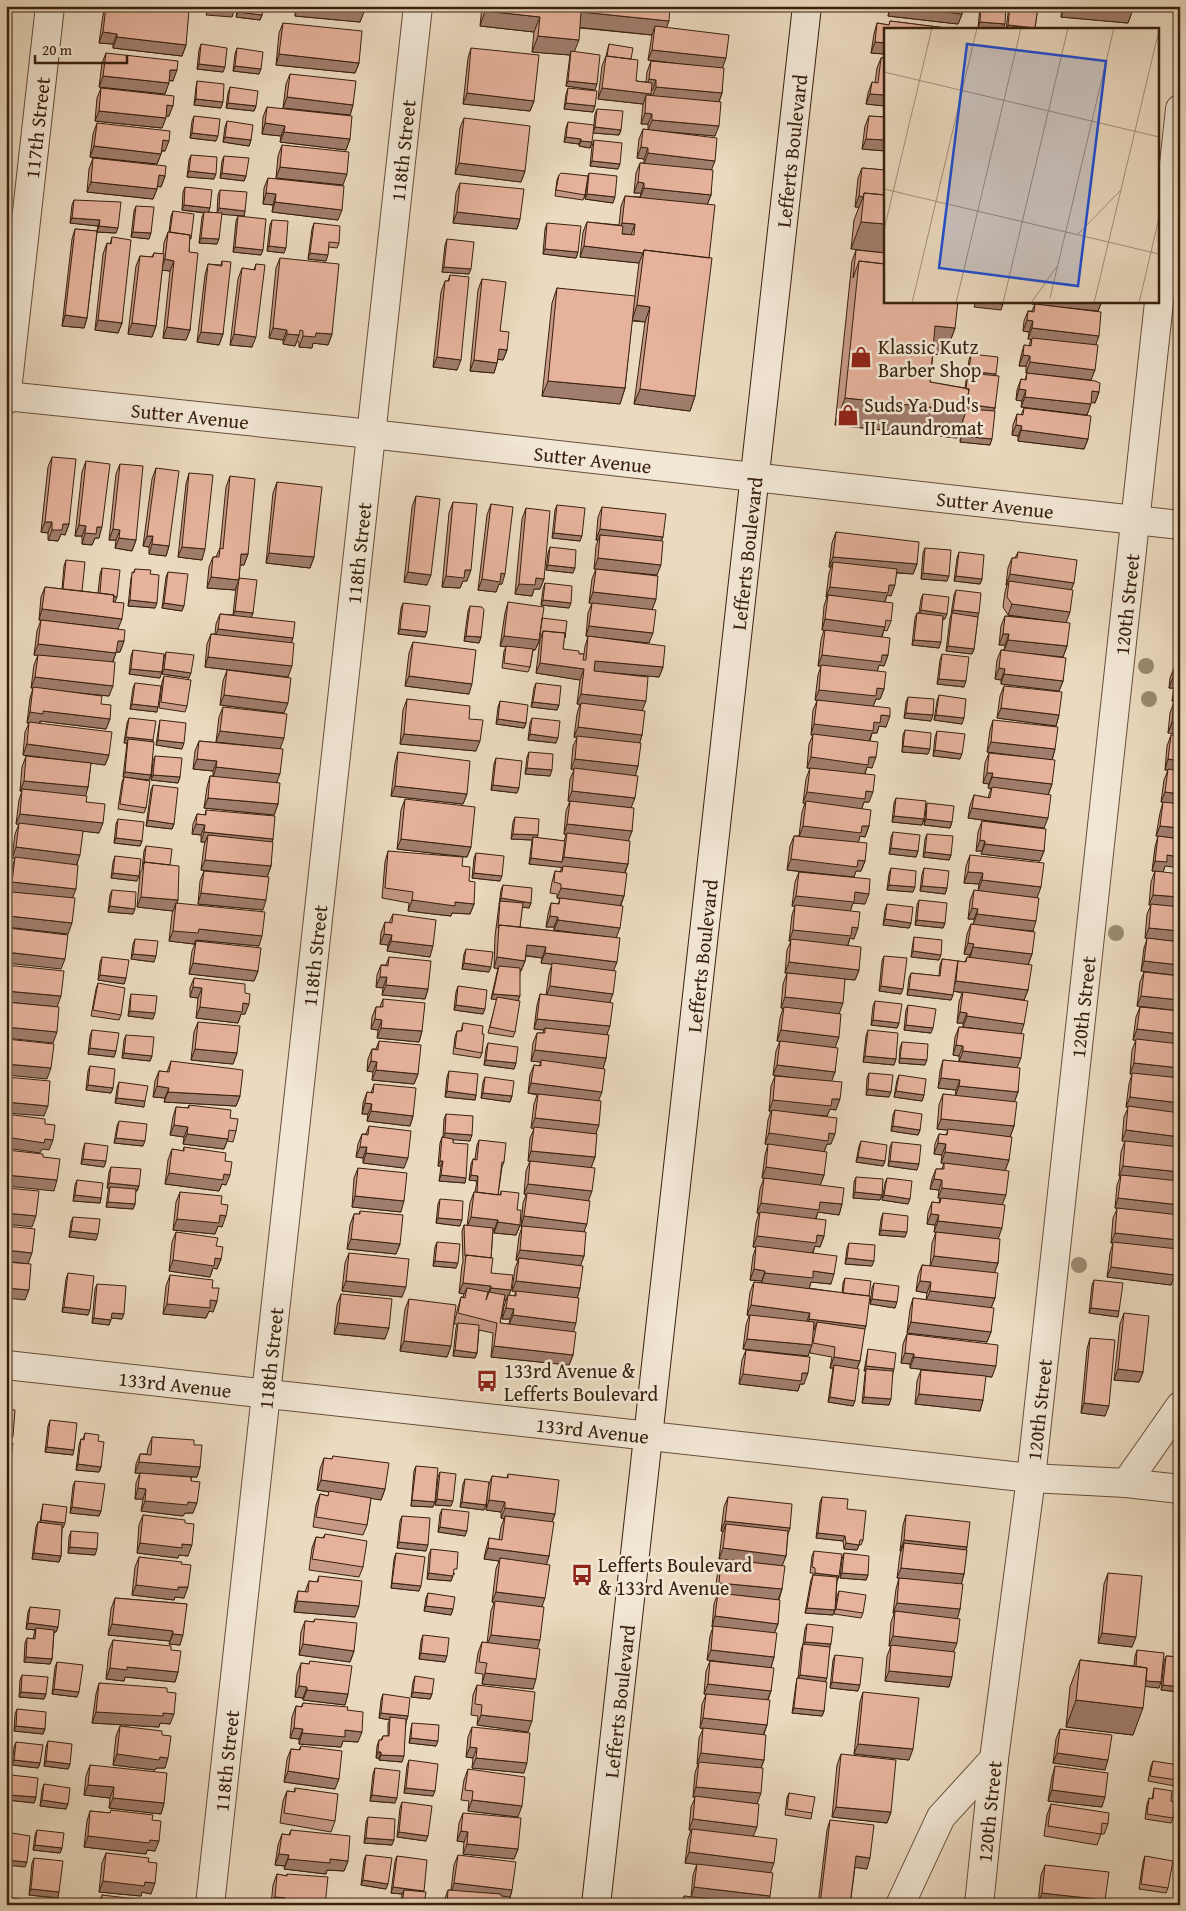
<svg xmlns="http://www.w3.org/2000/svg" width="1186" height="1911" font-family="'Gentium Book Plus',serif">
<style>
.lines{fill:none;stroke-linecap:round;stroke-linejoin:round}
.minor-casing{stroke:#664e3a;stroke-width:30}
.secondary-casing{stroke:#39200e;stroke-width:30}
.minor{stroke:#f2e7d5;stroke-width:28}
.secondary{stroke:#f2e7d5;stroke-width:28}
.tree{fill:#9a8a70}
.wall{fill:#c69986;stroke:#39200e;fill-rule:evenodd}
.shaded-wall{fill:#a17d6d;stroke:#39200e}
.building{fill:#e6b29c;stroke:#39200e}
.labels{text-anchor:middle;dominant-baseline:central;stroke-width:5;stroke-linejoin:round;paint-order:stroke}
.street-label{font-size:20px;fill:#39200e;stroke:#f2e7d5}
.poi-label{font-size:20px;fill:#39200e;stroke:#f2e7d5;text-anchor:start}
.inset-road{fill:none;stroke:#a49078;stroke-width:1}
.view{fill:#1d4ed8;fill-opacity:0.15;stroke:#1d4ed8;stroke-width:2.5}
.inset-edge{fill:none;stroke:#39200e;stroke-width:2.5}
</style>
<rect width="100%" height="100%" fill="#ebdabf"/>
<filter id="stains"><feTurbulence type="fractalNoise" baseFrequency=".004" numOctaves="4"/><feColorMatrix values="0 0 0 0 .2 0 0 0 0 .09 0 0 0 0 .02 0 0 0 .5 -.17"/></filter>
<radialGradient id="worn" r=".72"><stop offset=".6" stop-color="#630" stop-opacity="0"/><stop offset="1" stop-color="#630" stop-opacity=".3"/></radialGradient>
<g class="lines">
<!-- minor casing -->
<g class="minor-casing">
<g id="minor">
<path id="s1" d="M6,396L371,434L1180,525"/>
<path id="s2" d="M6,400L50,6"/>
<path id="s3" d="M6,1365L1031,1478L1126,1483L1180,1489"/>
<path d="M1126,1483L1180,1406"/>
<path id="s4" d="M210,1905L418,6"/>
<path d="M900,1905L941,1817L994,1759"/>
<path id="s5" d="M979,1905L994,1759L1031,1478L1180,109"/>
</g>
</g>
<!-- secondary casing -->
<g class="secondary-casing">
<g id="secondary">
<path id="s6" d="M596,1905L807,6"/>
</g>
</g>
<!-- minor -->
<use href="#minor" class="minor"/>
<!-- secondary -->
<use href="#secondary" class="secondary"/>
</g>
<!-- trees -->
<g class="tree">
<circle cx="1146" cy="666" r="8"/>
<circle cx="1149" cy="699" r="8"/>
<circle cx="1116" cy="933" r="8"/>
<circle cx="1079" cy="1265" r="8"/>
</g>
<!-- wall -->
<path class="wall" d="M106,6H158L186,45L182,56L113,48V44L99,43L103,15Z
M238,6H263L262,15L260,20L236,17Z
M296,6H365L360,22L295,16Z
M482,6H670L666,28L722,68V93L719,102L715,136L673,132L711,170V195L707,205L709,258L695,396L690,411L634,404L645,322L632,321L625,388L620,404L542,396L552,303L557,288L634,303L639,263L580,257L583,232L587,222L619,225L621,206L625,196L640,197L641,193H634L636,173L640,163H644V159L637,158L639,139L643,129L648,130V124H641L643,104L598,99L602,66L606,56L609,44L631,59L636,81L646,82L647,72L651,61L692,65L648,60L652,35L580,28L574,51L595,90L566,86L570,55L532,52L534,32L480,26Z
M877,6H963L962,14L958,24L888,16L889,11L877,10Z
M980,6H1006L978,28Z
M1009,6H1038L1035,28L1006,29Z
M1062,6H1134L1128,23L1061,17Z
M890,21L954,29H885V106L866,104L868,93L872,82L875,83L877,68L881,58H883L884,54L871,53L874,34L877,23L889,25Z
M283,23L359,63L355,73L276,65L279,33Z
M201,44L223,72L197,69L199,50Z
M237,48L259,74L233,71L235,54Z
M471,48L534,101L530,111L463,104L468,58Z
M106,53L173,81L169,80L165,94L99,87L102,63Z
M290,74L353,105L350,115L283,108L286,84Z
M197,81L221,108L194,105L196,87Z
M230,87L256,106L254,111L226,108L228,93Z
M101,88L169,116H166L162,128L95,121L97,98Z
M568,88L595,106L593,112L564,109L566,94Z
M267,107L350,139L346,150L280,142L281,136L262,134L263,117Z
M597,109L621,130L619,135L593,133L595,114Z
M194,116L216,141L190,138L192,121Z
M869,116L885,117V151L862,149L865,126Z
M464,118L525,171L521,182L455,174L460,128Z
M227,121L251,140L249,146L223,142L225,127Z
M568,122L592,142L590,148L579,146V144L564,142L566,128Z
M97,123L165,151H162L157,164L90,157L93,134Z
M594,140L618,169L590,166L592,146Z
M282,145L343,185L276,178L278,156Z
M191,155L214,179L187,177L189,160Z
M224,156L246,176L244,181L220,178L222,161Z
M93,158L165,176L161,187L158,186L153,199L87,192L89,169Z
M862,168L885,170L851,249L854,220L859,207H855L858,178Z
M589,173L613,203L585,199L587,182L585,195L583,200L555,196L557,180L559,175L587,178Z
M268,178L338,220L272,212L273,205L263,204L264,188Z
M460,183L520,219L517,229L453,223L456,193Z
M185,187L209,212L217,213L218,195L220,190L245,211L244,216L221,214L217,244L199,243L202,217L204,213L182,210L183,192Z
M74,200L116,233L97,232L87,318L84,328L62,326L72,239L75,229L97,231L98,226L70,223L72,205Z
M136,206L149,239L131,237L134,211Z
M173,211L189,244V252L190,330L186,340L163,338L170,271L162,270L156,326L152,337L128,334L136,266L140,256L152,257L154,253L163,254L164,243L168,232H169L171,216Z
M238,216L261,255L233,252L236,221Z
M272,220L284,253L267,251L270,225Z
M314,223L339,243L337,248L329,247L326,261L308,259L312,229Z
M547,223L578,252L576,258L543,254L545,229Z
M112,237L122,323L118,333L95,330L103,254L107,243L110,244Z
M447,239L469,274L442,272L445,245Z
M856,250L955,328L945,355L933,354L930,382L965,388L969,360L971,354L996,374L995,376V408L994,411L990,445L960,442L961,425L957,438L835,425L852,261Z
M280,258L332,334L328,345L313,343L312,348L299,347V342L297,341L295,346L283,344V340L269,338L276,268Z
M222,261L223,334L219,345L197,342L205,275L208,264L221,265Z
M256,264L252,347L230,345L238,279L242,268L254,270Z
M450,275L457,370L433,367L441,292L445,281H448Z
M482,279L507,350L503,360L498,359L494,373L470,371L478,290Z
M1032,301H1102L1098,311L1026,373V366H1019L1021,356L1024,345L1029,346L1031,339H1028L1029,332L1023,331L1024,321L1028,311H1032L1035,304H1032Z
M1027,373L1099,392L1095,403L1091,402L1087,415L1021,407L1022,401L1016,400L1017,390L1021,379L1025,380Z
M1024,408L1088,439L1084,449L1018,441V436L1012,435L1013,425L1017,414L1021,415Z
M52,457L69,524L65,535L61,534L58,541L48,540V533L41,532L48,467Z
M86,461L99,538H95L92,545L82,544V536H75L82,472Z
M120,464L136,540L132,551L115,548L116,540H109L116,474Z
M156,468L169,546L166,556L149,554V547L143,546L152,479Z
M189,473L202,560L178,557L186,484Z
M230,476L248,554L244,565H240L239,578L253,613L251,617L293,638L291,643L288,677L205,667L207,644L211,634H215L216,624L220,614L233,615L236,587L235,590L207,588L209,567L213,557H216L220,548L226,487Z
M277,482L314,557L310,568L266,563L273,493Z
M416,496L427,585L404,582L412,507Z
M453,502L467,581H463L460,588L442,587L449,513Z
M491,504L502,584H499L496,592L478,590L487,515Z
M557,505L580,541L552,538L555,510Z
M602,507L663,537L661,541L657,575L598,569L656,599L652,609L649,643L615,640L663,667L659,677L616,673L642,710V735L639,743L638,766L635,775L631,808L632,831L628,840V864L625,873L624,896L621,905L616,938L607,1035L606,1058L603,1068L598,1101L596,1134L595,1157L591,1167L588,1200L584,1232V1256L580,1265V1288L577,1298L573,1331V1355L569,1365L491,1357L493,1333L479,1330L477,1353L475,1358L453,1356L456,1328L457,1324H454L458,1307L461,1297H463L464,1294L459,1293L462,1265L463,1262L462,1231L464,1225L467,1226L470,1203L474,1192H475L477,1181L469,1180L471,1164L473,1159H475L477,1145L479,1140L504,1162L502,1167L498,1195H500L501,1191L517,1210L520,1225L516,1235L494,1233V1230H493L491,1258V1273L509,1295L514,1296L516,1292L512,1291L515,1268L518,1261L516,1260L519,1236L522,1227H521L523,1203L526,1195L524,1194L526,1171L530,1161H528L530,1138L534,1129L531,1128L534,1104L537,1095L528,1093L530,1075L534,1065L539,1066L541,1062L531,1061L533,1043L537,1033H543L544,1030L534,1029L537,1005L540,994L546,995L549,974L552,964L541,963L542,958L526,956L525,961L521,971H520L518,1001L515,1032L513,1037L488,1033L497,999H491L498,968H494L495,936L501,890L503,885L531,903L529,908L522,907L520,927L598,936L554,930V927H546L548,914L551,903L558,904L560,899L557,898V894L550,893L552,882L555,871L560,872L562,867L529,864L532,840L511,839L513,822L515,817L537,838L564,841L566,835L564,834L566,811L570,801H568L570,779L574,770L571,769L573,746L577,738L574,737L577,714L580,704H577L580,680L536,673L540,640L535,650H533L530,667L528,672L502,668L504,651L506,647L500,646L505,613L508,602L542,618L564,640L563,649L579,654H584L585,646L588,637L586,636L588,613L592,603H589L592,579L596,569H594L596,546L598,540H596L598,517ZM504,1300H506L504,1306L502,1319H510L509,1324L500,1323Z
M526,508L544,579L540,589H534L532,596L515,594L522,519Z
M836,532L917,564L913,574L897,573L891,596L887,595L885,602L891,621L887,631L884,630L882,637L888,655L884,666L879,665L877,671L884,689L880,699H876L873,706L886,727L879,726L877,733H872L870,741L872,768L867,767L865,774L869,802H864L862,808L869,826L865,837L860,836L858,842L865,861L861,871H856L854,877L865,904L853,903L850,911L854,939L850,938L848,945L859,970L855,980L785,973L787,950L791,941H789L792,915L795,906H792L795,882L799,872L829,875L787,870L790,846L794,836H799L802,812L805,803H803L806,779L810,768L819,769L807,768L809,744L813,735H811L813,710L817,701L815,700L818,675L821,666H818L821,640L824,630H822L824,606L827,597H826L829,573L831,567H829L832,543Z
M550,547L573,573L546,570L548,553Z
M925,548L947,581L921,579L923,553Z
M959,552L982,579L980,584L954,581L957,558Z
M1018,552L1071,589L1066,622L1067,646L1063,657V681L1059,691L1001,684V680L995,679L997,660L1001,650H1004L1005,645H999L1001,626L1005,616L1048,620L1008,615L1003,607L1005,592L1007,585H1006L1008,568L1012,558H1015Z
M66,560L82,591L98,593L100,574L102,568L115,602H113L118,629L124,641L120,652H116L113,662L109,696L58,691L101,704L110,719L106,729L40,721V723L109,755L105,765L91,763L88,787L85,796L86,802L99,833L83,831L77,865L68,934L6,927L8,902L11,892H9L12,868L15,858H12L15,834L19,824H16L19,800L22,791H20L22,767L26,756L56,759L23,755L25,732L29,723H27L30,698L33,688H31L34,665L38,655H34L37,631L41,620L97,627L39,620L41,597L45,587L62,589L64,566Z
M135,569L150,574L155,608L128,606L131,578Z
M168,572L182,611L162,608L166,577Z
M545,583L569,608L541,605L543,589Z
M956,590L978,616L974,649L972,654L946,651L950,618L951,615L954,595Z
M923,594L945,619H943L939,648L912,645L915,618L917,613H919L921,599Z
M403,603L425,637L398,634L401,608Z
M470,606L481,637L479,643L464,641L468,611Z
M413,642L469,694L405,686L409,653Z
M1180,645V702L1172,701L1174,688H1169L1170,678L1174,668H1177Z
M133,650L160,678L129,674L131,656Z
M166,652L189,678L162,674L164,657Z
M942,654L964,687L937,684L940,660Z
M227,670L284,713L220,705L223,681Z
M164,676L187,706L185,712L159,708L162,682Z
M135,683L157,712L130,709L133,688Z
M536,683L559,705L557,710L531,707L534,688Z
M1004,686L1059,715L1056,726L997,718L1000,696Z
M939,695L962,724L934,720L937,701Z
M908,697L931,721L904,718L906,702Z
M407,699L469,719L476,751L400,744L403,710Z
M500,701L526,723L524,728L496,724L498,707Z
M1174,702L1180,703L1168,733L1170,713Z
M223,707L280,749L277,782L278,804L274,815L204,808L207,787L210,776H213V771L193,769L195,751L199,741L263,747L216,742L219,717Z
M129,718L153,740L151,775L149,780L146,808L144,813L118,809L122,782L124,777H123L127,743H124L127,723Z
M532,718L556,743L528,740L530,723Z
M160,720L182,749L156,745L159,725Z
M993,720L1055,749L1052,760L987,752L990,730Z
M905,730L928,754L902,752L903,735Z
M937,731L960,759L933,756L935,737Z
M1171,735L1165,866L1163,872L1180,1011L1137,1006L1140,982L1144,972L1152,973L1141,971L1144,948L1147,939L1145,938L1147,914L1151,905H1149L1151,882L1155,871L1162,872L1152,871L1155,847L1158,836H1156L1160,813L1163,802H1161L1164,780L1168,770H1165L1167,746Z
M398,752L467,794L463,804L391,796L395,763Z
M529,752L550,776L525,774L527,757Z
M989,753L1052,784L1048,795L1044,828V851L1040,861L981,854L982,851H976L978,832L982,821L1038,828L968,818L970,806L974,795L988,798L991,788H988L989,784L983,783L985,763Z
M155,756L180,777L178,783L151,780L153,761Z
M496,758L517,793L491,790L494,764Z
M153,785L174,824L172,829L146,826L151,790Z
M896,798L924,819L922,825L892,822L894,803Z
M405,799L471,847L467,857L397,849L401,810Z
M927,803L952,822L950,828L924,825L926,809Z
M206,810L273,839L272,842L271,866L267,877L201,870L204,846L205,842H201V835L192,834L193,824L197,814L205,815Z
M118,819L142,841L140,846L114,843L116,824Z
M893,832L918,851L916,857L889,854L891,837Z
M927,834L951,855L949,860L923,857L925,839Z
M146,846L170,865L178,900L177,903L259,946L196,940L194,944L169,941L172,914L173,911L137,907L140,873L142,869L144,851Z
M388,851L462,866L469,881L474,904L470,914L452,913L451,916L408,911L409,903L382,898L385,862Z
M476,853L500,881L472,878L474,858Z
M970,855L1037,897L1033,931L1032,954L1028,965V990L1024,1000L1017,1068L1018,1092L1014,1102V1126L1010,1137L1009,1160L1005,1170L998,1239V1263L994,1273L995,1298L991,1308V1332L987,1342L907,1333L910,1309L913,1298L926,1300L927,1293L916,1291L918,1276L922,1265L930,1266L932,1243L936,1232H934L935,1225L927,1224L928,1213L932,1202L939,1203L940,1198H938L939,1190L930,1189L932,1179L936,1169H942L944,1163H941L942,1155L934,1154L935,1144L939,1134L946,1135L948,1130L937,1129L939,1105L943,1094L955,1096L956,1090L938,1088L940,1071L943,1060L1004,1067L959,1061V1056L953,1055L955,1037L959,1027L994,1031L963,1027V1023H957L959,1002L962,993L953,991L951,1000L907,995L909,978L911,973L939,976L940,965L942,959L965,962L967,957H970V955L964,954L967,934L971,924H974V919H968L970,901L974,890L978,891L979,884L964,883L966,866Z
M115,856L137,881L111,878L113,862Z
M891,868L913,892L887,890L889,874Z
M924,868L947,888L945,894L920,891L922,874Z
M204,871L263,910L198,904L200,881Z
M112,890L133,914L108,912L110,895Z
M919,900L945,923L943,928L915,925L917,905Z
M887,904L911,923L909,928L883,925L885,910Z
M393,914L430,957L387,951L388,945L380,944L381,933L385,922L389,923Z
M914,937L939,960L911,957L913,942Z
M135,939L154,962L131,959L133,944Z
M196,941L258,971L254,981L189,974L192,951Z
M466,949L489,972L462,969L464,954Z
M884,956L901,994L879,991L882,961Z
M102,957L126,978L124,984L98,980L100,962Z
M389,957L428,989L425,999L382,995L383,988L376,987L377,975L381,965H386Z
M787,973L839,1014L835,1048V1072L831,1081L836,1110L830,1109L827,1116L831,1144H827L824,1152V1175L820,1185L842,1204L839,1215L818,1212L816,1219L824,1236L820,1247L815,1246L813,1253L831,1284L811,1282L809,1288L842,1293L843,1283L845,1278L866,1326L864,1330L860,1361L857,1369L853,1406L828,1402L833,1368H830L832,1357L810,1353V1348L808,1356L743,1349L746,1325L749,1316L747,1315L750,1292L754,1282L761,1283L762,1281L750,1280L753,1256L756,1247H753L756,1223L759,1213H757L760,1189L764,1178L795,1182L762,1178L765,1155L768,1144H765L768,1120L771,1111H769L771,1086L775,1076L785,1077L773,1075L776,1051L780,1041H777L780,1018L783,1008H781L783,984Z
M194,978L245,993V1014H241L238,1023L196,1018L198,998L190,997V988Z
M98,983L121,1015L119,1020L91,1016L96,989Z
M458,986L483,1014L454,1010L456,992Z
M131,994L153,1019L128,1016L130,999Z
M383,999L422,1031L419,1042L377,1038L378,1030L371,1029L372,1017L376,1007H380Z
M875,1001L899,1023L897,1028L871,1025L873,1006Z
M908,1005L931,1033L904,1030L906,1010Z
M1140,1007L1180,1011V1237L1176,1249L1171,1285L1107,1277L1110,1253L1113,1243H1111L1113,1218L1117,1209L1115,1208L1117,1185L1120,1177L1119,1176L1121,1152L1125,1141H1127H1122L1124,1117L1128,1108L1126,1107L1129,1084L1132,1074H1130L1132,1050L1136,1040H1133L1136,1017Z
M198,1022L237,1053L233,1064L191,1060L194,1032Z
M463,1023L482,1034V1053L480,1058L453,1054L455,1037L457,1031H461Z
M92,1030L116,1051L114,1057L88,1054L90,1036Z
M868,1030L896,1059L894,1065L863,1062L866,1036Z
M126,1035L152,1056L150,1061L122,1058L124,1040Z
M379,1041L418,1074L414,1084L372,1080L373,1072L367,1071L368,1059L372,1049H376Z
M902,1042L925,1065L899,1063L900,1048Z
M488,1043L516,1063L514,1069L484,1065L486,1049Z
M171,1061L240,1096L236,1106L164,1102L165,1098L153,1097L155,1081L159,1071L167,1072Z
M90,1066L113,1088L111,1093L86,1090L88,1071Z
M449,1071L476,1095L475,1100L445,1097L447,1077Z
M869,1073L889,1097L866,1095L867,1078Z
M899,1075L924,1095L922,1101L894,1097L897,1080Z
M485,1077L512,1096L510,1102L481,1098L483,1082Z
M119,1082L144,1107L115,1103L117,1088Z
M374,1084L413,1116L410,1126L367,1121L368,1114H362L363,1103L367,1092L371,1093Z
M189,1105L230,1118L236,1131L233,1142L227,1141L224,1149L183,1144L184,1137L170,1135L173,1117L176,1107L188,1108Z
M895,1110L920,1130L918,1135L891,1131L893,1115Z
M446,1114L470,1141L453,1139V1143L465,1183L439,1181L441,1166H438L440,1143L442,1137H443L444,1119Z
M119,1121L143,1146L114,1143L117,1126Z
M369,1126L404,1168L363,1163V1158L356,1157L358,1144L362,1134H366Z
M861,1141L885,1161L883,1166L856,1162L859,1146Z
M892,1142L917,1170L888,1166L890,1147Z
M85,1143L106,1161L104,1167L81,1164L83,1149Z
M184,1147L225,1161L226,1185L222,1184L219,1191L165,1184L168,1160L172,1149L183,1151Z
M111,1167L139,1186L137,1191H135V1204L133,1209L106,1207L108,1192L109,1188H107L109,1172Z
M358,1168L401,1212L352,1207L354,1178Z
M856,1177L882,1195L880,1200L853,1198L854,1182Z
M887,1178L908,1204L882,1200L885,1183Z
M77,1180L101,1198L100,1203L73,1201L75,1185Z
M180,1192L221,1204L222,1227L218,1226L215,1234L173,1230L176,1202Z
M440,1199L460,1226L436,1223L438,1204Z
M360,1211L400,1244L396,1254L347,1249L350,1225L354,1214H359Z
M883,1213L905,1237L879,1235L881,1219Z
M73,1217L96,1240L69,1237L71,1222Z
M176,1232L216,1246L221,1259L217,1269L213,1268L210,1277L169,1271L172,1242Z
M437,1242L456,1268L433,1266L435,1247Z
M849,1243L872,1266L845,1264L847,1248Z
M349,1253L402,1297L342,1291L345,1263Z
M68,1273L88,1315L62,1312L66,1279Z
M170,1275L212,1288L217,1301L213,1312L209,1311L206,1318L163,1314L166,1286Z
M1094,1280L1118,1317L1089,1313L1092,1285Z
M874,1283L895,1308L870,1304L872,1288Z
M97,1284L122,1319L111,1318L109,1325L92,1323L95,1289Z
M341,1294L385,1339L334,1334L337,1305Z
M409,1299L451,1346L447,1357L400,1351L405,1309Z
M1124,1313L1143,1372L1139,1382L1114,1380L1120,1324Z
M907,1334L992,1377L910,1368V1364L901,1363L903,1344Z
M1090,1338L1105,1416L1081,1413L1087,1349Z
M868,1349L893,1371L889,1405L862,1403L865,1374L866,1371H864L867,1355Z
M746,1350L804,1384H800L798,1391L739,1384L742,1360Z
M921,1370L983,1400L980,1411L915,1404L917,1381Z
M50,1420L73,1455L45,1452L48,1426Z
M85,1433L98,1441L101,1467L99,1472L76,1470L79,1445L81,1439H83Z
M152,1437L194,1445L200,1467L197,1477H191L193,1513H185L183,1516L141,1511L143,1499H135L136,1483L140,1473H135L136,1464L140,1454H147L148,1448Z
M333,1456L385,1489L381,1500L371,1498L367,1525L363,1535L313,1527L316,1505L320,1494L328,1496L329,1492L317,1490L320,1469L324,1458L332,1459Z
M416,1466L433,1507L411,1506L414,1471Z
M440,1472L451,1506L435,1505L438,1477Z
M508,1474L555,1514L552,1522L549,1556L546,1564L533,1689L482,1684L483,1674L475,1673L478,1653L482,1642L487,1643L491,1611L494,1603L492,1602L496,1569L499,1561L484,1559L486,1549L489,1538L499,1540L501,1527L504,1519L501,1518V1512L486,1510L488,1487L492,1476L507,1478Z
M465,1479L484,1510L460,1507L463,1484Z
M75,1481L101,1511L99,1516L70,1513L73,1486Z
M728,1497L790,1528L788,1533L786,1556L782,1565V1589L779,1600L778,1624L774,1633V1657L771,1667V1691L768,1700L767,1725L764,1734V1760L761,1768L753,1836L747,1905H681L684,1896L691,1897L693,1875L697,1864L685,1863L688,1839L691,1830H689L691,1807L695,1798L693,1797L695,1773L698,1764H697L699,1738L703,1729L700,1728L702,1704L706,1695L704,1694L706,1671L710,1661L736,1664L707,1660L710,1636L713,1627H712L714,1604L718,1593H715L718,1569L721,1559H719L722,1534L723,1532L721,1531L724,1507Z
M822,1497L847,1509L863,1540L861,1545H859L857,1550L844,1549L843,1541L816,1538L820,1502Z
M43,1504L63,1528H62L61,1556L59,1562L32,1559L36,1527L38,1522H40L42,1509Z
M442,1509L465,1536L438,1532L440,1514Z
M143,1515L185,1523L188,1556L179,1555L178,1558L137,1553L139,1525Z
M906,1515L967,1547L966,1550L964,1574L961,1584L960,1609L957,1618L949,1687L885,1681L887,1656L891,1646H889L891,1622L894,1614L893,1613L896,1589L899,1578H897L900,1554L901,1551H900L903,1525Z
M402,1516L426,1551L397,1548L400,1521Z
M71,1531L95,1555L68,1553L69,1537Z
M325,1534L363,1567L359,1577L309,1570L312,1548L316,1537L323,1538Z
M431,1549L455,1574H453L451,1581L427,1579L429,1554Z
M814,1551L839,1576L837,1581L835,1610L833,1615L805,1613L811,1580L813,1575V1573H810L812,1556Z
M396,1553L419,1591L391,1588L394,1559Z
M844,1553L868,1575L866,1580L840,1578L842,1559Z
M139,1557L181,1564L184,1598L175,1597L174,1600L132,1595L135,1567Z
M1108,1573L1132,1647L1098,1643L1104,1584Z
M319,1576L355,1617L294,1612L295,1602L298,1591L305,1592L309,1581L317,1582Z
M839,1591L863,1613L861,1618L834,1614L837,1596Z
M428,1593L453,1609L451,1615L424,1611L426,1598Z
M115,1598L187,1604L180,1645L169,1644L170,1641L108,1635L111,1609Z
M30,1607L58,1627L56,1632H54L52,1659L50,1664L24,1662L25,1643L27,1638L33,1639L34,1634L35,1630L26,1629L28,1612Z
M315,1619L354,1651L350,1662L299,1655L301,1632L305,1621L313,1622Z
M1180,1621V1643H1177Z
M807,1624L830,1647L825,1681L824,1711L822,1716L792,1713L796,1684L797,1678H798L801,1650L803,1644L805,1629Z
M423,1635L445,1662L419,1659L421,1641Z
M113,1640L171,1650L178,1672L175,1682L125,1677L124,1681L106,1679L109,1650Z
M1137,1650L1159,1688L1145,1686L1133,1735L1066,1727L1070,1687L1080,1660L1134,1666L1135,1656Z
M835,1655L858,1691L830,1688L833,1660Z
M1166,1656L1180,1657V1692L1161,1690L1164,1661Z
M310,1661L348,1694L345,1705L303,1700V1698L295,1697L297,1674L301,1663L309,1664Z
M57,1662L77,1697L52,1694L55,1667Z
M22,1675L46,1694L44,1699L19,1697L20,1680Z
M415,1676L432,1694L430,1699L411,1697L413,1682Z
M99,1683L167,1692L170,1724L160,1723L159,1727L92,1723L96,1694Z
M477,1685L528,1732L477,1725L478,1716L471,1715L473,1695Z
M863,1692L909,1760L854,1754L860,1702Z
M383,1694L408,1716L406,1722L402,1762L379,1760V1758H376L377,1746L379,1740H381L383,1736H388V1723L390,1720L379,1718L381,1700Z
M303,1703L347,1710L358,1742L343,1741L341,1747L299,1744V1739L290,1738L292,1717L296,1706L301,1707Z
M17,1709L45,1729L43,1734L14,1731L15,1714Z
M412,1723L436,1746L409,1743L411,1728Z
M120,1726L162,1735L165,1768H156L155,1770L113,1765L116,1736Z
M472,1727L524,1773L472,1768L473,1758L466,1757L468,1737Z
M1060,1729L1105,1770L1053,1763L1056,1739Z
M48,1741L70,1764L68,1769L44,1766L46,1747Z
M16,1742L40,1763L38,1768L12,1765L14,1747Z
M301,1746L335,1789L284,1782L287,1759L291,1749L299,1750Z
M841,1754L891,1812L887,1823L832,1817L837,1765Z
M409,1760L433,1796L404,1793L407,1766Z
M1153,1761L1177,1780L1175,1786L1148,1781L1151,1766Z
M90,1765L164,1803L161,1814L109,1808L110,1798L84,1795L86,1776Z
M1055,1766L1102,1807L1048,1801L1052,1777Z
M375,1768L395,1803L370,1801L373,1774Z
M468,1769L518,1817L468,1811L469,1801L461,1800L464,1780Z
M11,1775L36,1797L34,1803L8,1800L9,1781Z
M44,1784L66,1809L40,1806L42,1790Z
M295,1788L335,1821L331,1832L280,1823L283,1801L287,1791L294,1792Z
M1154,1788L1171,1801L1173,1818L1171,1823L1145,1819L1147,1804L1149,1798L1152,1799Z
M789,1793L812,1813L811,1819L785,1815L787,1798Z
M402,1802L426,1841L397,1837L400,1808Z
M1051,1804L1108,1824L1104,1834H1101L1097,1845L1044,1836L1047,1815Z
M111,1810L152,1820L155,1851L147,1850L146,1854L84,1847L87,1821L90,1811L110,1813Z
M463,1813L518,1849L514,1859L463,1854L464,1842L457,1841L459,1823Z
M368,1817L392,1845L364,1843L366,1822Z
M1180,1817V1865H1174Z
M830,1820L867,1869L855,1867L850,1905H818L827,1830Z
M37,1830L62,1848L60,1853L33,1850L35,1835Z
M291,1830L348,1861L344,1871L327,1870L326,1874L284,1869L285,1866L275,1865L278,1845L282,1834L289,1835Z
M106,1853L148,1862L151,1894L142,1892L141,1896L99,1892L102,1863Z
M366,1855L386,1889L361,1885L364,1860Z
M458,1855L512,1890L510,1898L509,1905H444V1901L448,1890H451L454,1865Z
M397,1856L423,1892L424,1905H401L402,1894L391,1893L395,1861Z
M1145,1856L1168,1888L1166,1893L1139,1889L1143,1862Z
M34,1858L58,1898L29,1895L32,1863Z
M1045,1865L1105,1900L1104,1905H1040V1904L1038,1903L1041,1875Z
M277,1874L286,1876L287,1874L325,1905H271L273,1885Z
M102,1895L152,1905H98Z"/>
<!-- shaded-wall -->
<path class="shaded-wall" d="M298,6H309L364,12L360,22L295,16Z
M715,6H730V8Z
M878,6H891L889,11L877,10Z
M892,6H901L962,14L958,24L888,16Z
M1065,6H1134L1128,23L1061,17Z
M208,9L234,11L232,17L206,15Z
M485,11L540,17L534,32L480,26Z
M238,12L262,15L260,20L236,17Z
M581,12L669,21L663,37L655,26L652,35L576,27Z
M980,22L1005,24L1003,29L978,28Z
M1008,25L1035,29H1006Z
M103,32L117,34L113,44L99,43Z
M538,36L579,40L573,55L571,51L570,55L532,52Z
M117,37L186,45L182,56L113,48Z
M875,42L885,43V51L884,54L871,53Z
M652,50L726,58L722,69L648,60Z
M279,54L359,63L355,73L276,65Z
M199,64L225,67L223,72L197,69Z
M235,66L261,69L259,74L233,71Z
M170,70H177L173,81L167,80Z
M103,76L169,83L165,94L99,87Z
M649,79L656,80L653,90H645Z
M568,81L597,84L595,90L566,86Z
M656,87L722,93L718,104L652,97Z
M602,88L651,94L648,105L646,95L643,104L598,99Z
M467,93L534,101L530,111L463,104Z
M870,94L885,95V106L866,104Z
M287,97L353,105L350,115L283,108Z
M196,99L223,102L221,108L194,105Z
M228,103L256,106L254,111L226,108Z
M566,103L595,106L593,112L564,109Z
M167,105L173,106L169,116H163Z
M99,111L166,118L162,128L95,121Z
M645,113L652,114L648,124H641Z
M652,120L719,126L715,136L648,130Z
M265,123L285,126L281,136L262,134Z
M595,127L621,130L619,135L593,133Z
M284,132L350,139L346,150L280,142Z
M192,133L218,136L216,141L190,138Z
M225,137L251,140L249,146L223,142Z
M566,137L581,139L579,144L564,142Z
M866,139L885,140V151L862,149Z
M163,140L169,141L165,151L159,150Z
M581,141L592,142L590,148L579,146Z
M94,146L161,154L157,164L90,157Z
M641,147L648,148L644,159L637,158Z
M648,153L715,161L711,171L644,164Z
M592,161L620,164L618,169L590,166Z
M459,163L525,171L521,182L455,174Z
M280,167L347,174L343,185L276,178Z
M189,171L216,174L214,179L187,177Z
M222,173L246,176L244,181L220,178Z
M159,175L165,176L161,187L155,186Z
M91,182L157,189L153,199L87,192Z
M638,182L644,183L641,193H634Z
M644,188L711,195L707,205L640,198Z
M266,193L276,194L273,205L263,204Z
M587,194L615,197L613,203L585,199Z
M859,196L863,197L859,207H855Z
M275,202L342,210L338,220L272,212Z
M184,205L210,208L208,213L182,210Z
M219,208L245,211L244,216L217,214Z
M457,212L520,219L517,229L453,223Z
M72,218L100,220L98,226L70,223Z
M861,222L885,224V253L851,249Z
M622,223L635,224L631,235L618,233Z
M99,226L118,228L116,233L97,232Z
M133,232L151,233L149,239L131,237Z
M201,238L219,239L217,244L199,243Z
M269,246L286,248L284,253L267,251Z
M584,246L643,253L639,263L580,257Z
M235,247L263,250L261,255L233,252Z
M545,249L578,252L576,258L543,254Z
M310,253L328,255L326,261L308,259Z
M165,259L174,261L170,271L161,270Z
M444,267L471,269L469,274L442,272Z
M976,301L1003,304L1001,310L974,307Z
M1033,301H1102L1098,311L1032,304Z
M637,305L650,307L645,322L632,320Z
M65,315L87,318L84,328L62,326Z
M98,320L122,323L118,333L95,330Z
M1027,320L1033,321L1029,332L1023,331Z
M132,323L156,326L152,337L128,334Z
M935,326L955,328L945,355L925,353Z
M167,327L190,330L186,340L163,338Z
M273,328L287,330L283,340L269,338Z
M1032,328L1099,336L1095,347L1028,339Z
M201,332L223,334L219,345L197,342Z
M316,333L332,334L328,345L313,343L312,348L299,347L303,336Z
M234,334L256,337L252,347L230,345Z
M287,334L299,335L295,346L283,344Z
M499,349L507,350L503,360L495,359Z
M1023,355L1030,356L1026,366H1019Z
M437,357L461,360L457,370L433,367Z
M474,360L497,363L494,373L470,371Z
M1030,362L1095,370L1091,380L1026,373Z
M969,371L996,374L994,379L968,374Z
M548,381L625,388L620,404L542,396Z
M640,389L695,396L690,411L634,404Z
M1019,389L1026,390L1022,401L1016,400Z
M1092,391L1099,392L1095,403L1088,402Z
M1025,397L1091,404L1087,415L1021,407Z
M845,398L966,411L957,438L835,425Z
M964,404L995,408L993,413L963,410Z
M1016,425L1022,426L1018,436L1012,435Z
M1021,430L1088,439L1084,449L1018,441Z
M962,436L992,439L990,445L960,442Z
M45,522H52L48,533L41,532Z
M63,524H69L65,535L61,534L58,541L48,540L52,530Z
M79,525L86,526L82,536H75Z
M97,527H102L99,538H95L92,545L82,544L85,533Z
M113,529L120,530L116,540H109Z
M600,529L663,537L659,547L600,535L598,540H596Z
M554,533L582,536L580,541L552,538Z
M147,536H153L149,547L143,546Z
M119,538L136,540L132,551L115,548Z
M152,544L169,546L166,556L149,554Z
M182,547L205,549L202,560L178,557Z
M269,553L314,557L310,568L266,563Z
M241,554H248L244,565H238Z
M833,557L917,564L913,574L832,567L833,562L831,567H829Z
M598,558L661,565L657,575L594,569Z
M548,565L575,568L573,573L546,570Z
M465,570H471L467,581H463L460,588L442,587L446,576Z
M408,572L431,575L427,585L404,582Z
M501,573L505,574L502,584H499L496,592L478,590L482,579Z
M923,573L949,576L947,581L921,579Z
M1010,574L1074,583L1070,593L1009,581L1007,585H1006Z
M956,576L982,579L980,584L954,581Z
M211,577L239,580L235,590L207,588Z
M536,578L544,579L540,589H534L532,596L515,594L519,584Z
M889,585H895L891,596L887,595L884,604L828,595L827,597H826L830,587Z
M593,592L656,599L652,610L589,603Z
M100,595L117,597L115,602L98,601Z
M130,600L157,603L155,608L128,606Z
M543,600L571,603L569,608L541,605Z
M164,603L184,606L182,611L162,608Z
M1012,604L1070,612L1066,623L1008,615Z
M42,609L122,619L118,629L39,620Z
M921,610L947,614L945,619L919,615Z
M953,610L979,613L977,618L952,613Z
M235,611L253,613L251,618L233,616Z
M825,619L885,627L881,638L822,630Z
M589,626L653,633L649,643L586,636Z
M218,629L293,638L289,648L214,640Z
M400,629L427,632L425,637L398,634Z
M539,634L542,635L535,650L500,646L504,636Z
M1003,634H1009L1005,645H999Z
M466,636L481,637L479,643L464,641Z
M914,640L941,642L939,648L912,645Z
M1008,640L1067,646L1063,657L1004,651Z
M118,641H124L120,652H114Z
M38,644L116,653L112,663L34,655Z
M948,646L974,649L972,654L946,651Z
M822,655H888L884,666L879,665L877,673L818,666Z
M208,657L292,666L288,677L205,667Z
M595,661L663,667L659,677L592,671Z
M540,663L584,669L580,680L536,673Z
M999,668L1005,669L1001,680L995,679Z
M131,669L162,672L160,678L129,674Z
M164,669L191,673L189,678L162,674Z
M1004,674L1063,681L1059,691L1001,684Z
M409,676L472,684L469,694L405,686Z
M35,677L113,686L109,696L31,688Z
M1173,677L1178,678L1174,688H1169Z
M939,679L966,681L964,687L937,684Z
M877,688L884,689L880,699H876L873,707L815,700L819,690Z
M1176,690L1180,691V702L1172,701Z
M581,694L646,701L642,711L577,704Z
M224,695L288,703L284,713L220,705Z
M533,702L559,705L557,710L531,707Z
M132,704L158,707L157,712L130,709Z
M1001,708L1059,715L1056,726L997,718Z
M43,711L110,719L106,729L40,721L39,724L27,723L30,712Z
M906,713L933,715L931,721L904,718Z
M881,715L890,716L886,727L879,726L877,733H872L869,741L811,735L814,724L874,722Z
M936,715L964,718L962,724L934,720Z
M498,719L526,723L524,728L496,724Z
M1172,723L1180,724V735L1168,733Z
M578,727L642,735L639,745L574,737Z
M220,731L284,738L280,749L216,742Z
M404,734L480,741L476,751L400,744Z
M530,734L558,738L556,743L528,740Z
M126,737L153,740L152,745L128,739L127,743H124Z
M158,740L184,743L182,749L156,745Z
M991,742L1055,749L1052,760L987,752Z
M27,744L109,755L105,765L23,755Z
M903,746L930,749L928,754L902,752Z
M935,750L962,754L960,759L933,756Z
M811,757H876L872,768L867,767L864,775L807,768Z
M197,759L217,761L213,771L193,769Z
M575,759L638,766L635,777L571,769Z
M1168,759L1180,761V771L1165,770Z
M216,767L280,774L276,784L213,778Z
M527,768L552,770L550,776L525,774Z
M125,772L151,775L149,780L123,777Z
M987,773H993L989,784L983,783Z
M153,775L180,777L178,783L151,780Z
M992,777L1052,784L1048,795L988,788Z
M24,781L88,787L85,798L22,789V791H20Z
M493,785L519,788L517,793L491,790Z
M395,786L467,794L463,804L391,796Z
M572,791L635,798L631,808L568,801Z
M866,791L873,792L869,802H864L861,810L803,803L807,792Z
M1165,792L1180,794V805L1161,802Z
M208,798L278,804L274,815L204,808Z
M972,808L1048,818L1044,828L968,818Z
M20,814L103,823L99,833L16,824Z
M894,816L924,819L922,825L892,822Z
M926,819L952,822L950,828L924,825Z
M148,820L174,824L172,829L146,826Z
M196,824L205,825L201,835L192,834Z
M567,824L632,831L628,842L564,834Z
M803,826H869L865,837L860,836L858,844L799,837Z
M1160,826L1180,828V839L1156,836Z
M204,832L273,839L269,849L208,835L205,842H201Z
M513,834L538,835L536,840L533,837L532,840L511,839Z
M116,838L142,841L140,846L114,843Z
M401,839L471,847L467,857L397,849Z
M980,840L985,841L982,851H976Z
M985,844L1044,851L1040,861L981,854Z
M16,847L80,855L76,866L12,858Z
M891,848L918,851L916,857L889,854Z
M925,852L951,855L949,860L923,857Z
M1167,855L1180,857V868L1165,866L1163,872L1152,871L1155,861Z
M564,857L628,864L624,874L529,864L531,858L562,862Z
M791,859L858,860L865,861L861,871H856L854,877L787,870Z
M205,860L271,866L267,877L201,870Z
M968,872L983,873L979,884L964,883Z
M113,873L139,876L137,881L111,878Z
M474,873L502,876L500,881L472,878Z
M982,880L1041,887L1037,898L978,891Z
M12,882L76,889L72,899L9,892Z
M889,885L915,887L913,892L887,890Z
M922,886L947,888L945,894L920,891Z
M561,888L624,896L620,906L557,898Z
M855,892L869,894L865,904L853,903L850,912L792,906L796,896Z
M201,893L266,900L263,910L198,904Z
M1153,895L1180,897V908L1149,905Z
M141,897L178,900L175,908L176,903L173,911L137,907Z
M501,898L531,903L529,908L500,904V901L499,904Z
M412,900L455,902L474,904L470,914L452,913L451,916L408,911Z
M110,906L135,909L133,914L108,912Z
M972,908L978,909L974,919H968Z
M977,914L1036,921L1033,931L973,925Z
M9,916L72,923L68,934L6,927V924Z
M550,916L558,917L554,927H546Z
M885,919L911,923L909,928L883,925Z
M558,920L620,928L616,938L554,930Z
M917,920L945,923L943,928L915,925Z
M852,927L858,928L854,939L850,938L847,947L789,941L793,930Z
M1149,928L1180,931V942L1145,938Z
M199,929L262,936L259,946L196,940L194,944L169,941L173,931Z
M384,934L392,935L388,945L380,944Z
M391,941L433,946L430,957L387,951Z
M968,943L974,944L970,955L964,954Z
M527,945L546,947L542,958L523,955Z
M973,947L1032,954L1028,965L970,958Z
M913,951L941,955L939,960L911,957Z
M6,952L65,959L61,969L6,963Z
M545,953L617,962L613,972L541,963Z
M133,954L156,956L154,962L131,959Z
M497,957L525,961L521,971L494,968Z
M1144,961L1180,965V976L1141,971Z
M789,962L859,970L855,980L785,973Z
M193,963L258,971L254,981L189,974Z
M464,963L491,967L489,972L462,969Z
M100,975L126,978L124,984L98,980Z
M380,977H387L383,988L376,987Z
M956,981L1028,990L1024,1000L952,991Z
M386,985L428,989L425,999L382,995Z
M550,986L613,994L609,1004L546,997Z
M881,986L903,989L901,994L879,991Z
M193,987L202,988L198,998L190,997Z
M909,989L953,995L951,1000L907,995Z
M6,991L61,996L57,1007L6,1002Z
M493,994L520,996L518,1001L491,999Z
M1141,996L1180,1000V1011L1137,1006Z
M785,997L843,1003L839,1014L781,1008Z
M243,1003L249,1004L245,1014H241L238,1023L196,1018L200,1007Z
M456,1005L485,1009L483,1014L454,1010Z
M130,1011L155,1013L153,1019L128,1016Z
M960,1012L967,1013L963,1023H957Z
M967,1016L1024,1024L1021,1034L963,1027Z
M375,1019L382,1020L378,1030L371,1029Z
M537,1019L610,1026L606,1037L545,1028L544,1030L534,1029Z
M873,1020L899,1023L897,1028L871,1025Z
M906,1025L933,1028L931,1033L904,1030Z
M6,1027L57,1032L53,1043L6,1038Z
M381,1028L422,1031L419,1042L377,1038Z
M1137,1029L1180,1034V1045L1133,1040Z
M781,1030L839,1037L835,1048L777,1041Z
M956,1045L963,1046L959,1056L953,1055Z
M90,1048L116,1051L114,1057L88,1054Z
M195,1049L237,1053L233,1064L191,1060Z
M535,1050L606,1058L603,1069L531,1061Z
M963,1051L1021,1058L1017,1068L959,1061Z
M124,1053L152,1056L150,1061L122,1058Z
M865,1056L896,1059L894,1065L863,1062Z
M900,1058L927,1060L925,1065L899,1063Z
M486,1060L516,1063L514,1069L484,1065Z
M371,1061L377,1062L373,1072L367,1071Z
M1134,1063L1180,1068V1079L1130,1074Z
M6,1064L51,1068L47,1079L6,1075Z
M777,1065L835,1072L831,1083L773,1075Z
M376,1070L418,1074L414,1084L372,1080Z
M941,1078L960,1080L956,1090L938,1088Z
M531,1083L602,1092L598,1102L528,1093Z
M88,1085L113,1088L111,1093L86,1090Z
M157,1086L169,1088L165,1098L153,1097Z
M959,1086L1018,1092L1014,1103L955,1097Z
M868,1089L891,1092L889,1097L866,1095Z
M447,1091L476,1095L475,1100L445,1097Z
M896,1091L924,1095L922,1101L894,1097Z
M168,1092L240,1096L236,1106L164,1102Z
M483,1093L512,1096L510,1102L481,1098Z
M1130,1097L1180,1103V1114L1126,1107Z
M117,1098L145,1101L144,1107L115,1103Z
M832,1099H840L836,1110L830,1109L827,1116L769,1111L773,1100Z
M6,1102L48,1106L44,1116L6,1113Z
M365,1103L372,1104L368,1114H362Z
M371,1111L413,1116L410,1126L367,1121Z
M535,1118L599,1125L595,1136L531,1128Z
M941,1119L1014,1126L1010,1137L937,1129Z
M174,1125L188,1127L184,1137L170,1135Z
M893,1126L920,1130L918,1135L891,1131Z
M1126,1130L1180,1137V1148L1122,1141Z
M445,1133L472,1135L470,1141L443,1139Z
M769,1133H829L835,1134L831,1144H827L824,1152L765,1144Z
M187,1134L228,1139L224,1149L183,1144Z
M6,1137L45,1139L53,1140L49,1150L42,1149L40,1153L6,1148Z
M116,1138L145,1141L143,1146L114,1143Z
M938,1143L946,1144L942,1155L934,1154Z
M360,1147H367L363,1158L356,1157Z
M531,1151L595,1157L591,1168L528,1161Z
M945,1152L1009,1160L1005,1171L941,1163Z
M366,1153L408,1158L404,1168L363,1163Z
M858,1157L885,1161L883,1166L856,1162Z
M83,1159L106,1161L104,1167L81,1164Z
M440,1161H443L441,1166H438Z
M890,1161L919,1164L917,1170L888,1166Z
M1123,1166L1180,1172V1183L1121,1175L1120,1177L1119,1176Z
M766,1167L824,1175L820,1186L762,1178Z
M169,1173L224,1174L230,1175L226,1185L222,1184L219,1191L165,1184Z
M6,1175L57,1180L54,1191L6,1186Z
M441,1175L466,1178L465,1183L439,1181Z
M471,1175L478,1176L477,1181L469,1180Z
M934,1179L942,1180L939,1190L930,1189Z
M109,1183L139,1186L137,1191L109,1188L110,1187L109,1188H107Z
M528,1184L592,1191L588,1202L524,1194Z
M942,1188L1006,1195L1002,1205L938,1198Z
M855,1192L882,1195L880,1200L853,1198Z
M75,1195L101,1198L100,1203L73,1201Z
M884,1195L910,1199L908,1204L882,1200Z
M355,1196L404,1201L401,1212L352,1207Z
M1118,1198L1180,1205V1215L1179,1216L1115,1208Z
M108,1202L135,1204L133,1209L106,1207Z
M820,1202L842,1204L839,1215L818,1212L815,1220L757,1213L761,1203Z
M6,1213L36,1216L32,1227L6,1224Z
M931,1214L939,1215L935,1225L927,1224Z
M220,1215L226,1216L222,1227L218,1226L215,1234L173,1230L177,1219Z
M524,1216L587,1224L583,1234L521,1227Z
M471,1217L498,1220L494,1230L467,1227Z
M438,1218L462,1220L460,1226L436,1223Z
M938,1221L1002,1228L998,1239L934,1232Z
M498,1222L520,1225L516,1235L494,1233Z
M881,1230L907,1232L905,1237L879,1235Z
M71,1231L98,1234L96,1240L69,1237Z
M1115,1233L1179,1240L1176,1250L1111,1243Z
M817,1235L824,1236L820,1247L815,1246L812,1254L753,1247L757,1236Z
M351,1239L400,1244L396,1254L347,1249Z
M6,1250L32,1253L28,1264L6,1261Z
M520,1250L584,1256L580,1267L519,1258L518,1261L516,1260Z
M934,1256L998,1263L994,1274L930,1267Z
M215,1258L221,1259L217,1269L213,1268L210,1277L169,1271L173,1260Z
M847,1258L874,1261L872,1266L845,1264Z
M435,1261L458,1263L456,1268L433,1266Z
M1111,1267L1175,1275L1171,1285L1107,1277Z
M754,1269L765,1271L762,1281L750,1280Z
M813,1271L834,1274L831,1284L811,1282L809,1289L761,1283L765,1273Z
M346,1281L406,1287L402,1297L342,1291Z
M516,1281L580,1288L577,1299L512,1291Z
M920,1281L931,1282L927,1293L916,1291Z
M463,1283L491,1286L487,1296L467,1288L464,1294L459,1293Z
M6,1288L29,1290L25,1300L6,1298Z
M491,1288L511,1290L507,1300L508,1295L506,1300L487,1298Z
M930,1291L995,1298L991,1308L926,1301Z
M872,1299L897,1302L895,1308L870,1304Z
M210,1300L217,1301L213,1312L209,1311L206,1318L163,1314L167,1304Z
M751,1305L810,1313L806,1323L747,1315Z
M64,1307L90,1310L88,1315L62,1312Z
M506,1308L514,1309L510,1319H502Z
M1091,1308L1119,1311L1118,1317L1089,1313Z
M112,1313L124,1314L122,1319L110,1318Z
M513,1315L576,1323L573,1333L509,1325Z
M94,1318L111,1320L109,1325L92,1323Z
M809,1319L866,1326L862,1336L817,1322L814,1330L805,1329Z
M911,1322L991,1332L987,1342L907,1333Z
M338,1323L389,1328L385,1339L334,1334Z
M747,1339L812,1345L808,1356L743,1349Z
M404,1341L451,1346L447,1357L400,1351Z
M494,1346L573,1355L569,1365L491,1357Z
M455,1350L477,1353L475,1358L453,1356Z
M905,1353L914,1354L910,1364L901,1363Z
M834,1357L860,1361L856,1371L834,1365L833,1368H830Z
M914,1357L996,1366L992,1377L910,1368Z
M866,1366L894,1369L892,1375L866,1369V1371H864Z
M1118,1369L1143,1372L1139,1382L1114,1380Z
M802,1373H808L804,1384H800L798,1391L739,1384L743,1374Z
M919,1394L983,1400L980,1411L915,1404Z
M830,1397L855,1401L853,1406L828,1402Z
M864,1397L891,1399L889,1405L862,1403Z
M1084,1403L1109,1406L1105,1416L1081,1413Z
M6,1435L13,1436L9,1446H6Z
M47,1447L74,1450L73,1455L45,1452Z
M139,1462L200,1467L197,1477L135,1473Z
M78,1464L101,1467L99,1472L76,1470Z
M6,1466H10L7,1477L6,1476Z
M321,1480L385,1489L381,1500L317,1490Z
M138,1488L146,1489L143,1499H135Z
M437,1499L453,1501L451,1506L435,1505Z
M412,1500L435,1502L433,1507L411,1506Z
M489,1500L505,1502L501,1512L486,1510Z
M145,1501L188,1502L197,1503L193,1513H185L183,1516L141,1511Z
M462,1502L486,1505L484,1510L460,1507Z
M72,1507L101,1511L99,1516L70,1513Z
M505,1508L555,1514L551,1524L505,1516L504,1519L501,1518Z
M41,1520L65,1523L63,1528L40,1525Z
M725,1521L790,1528L786,1539L726,1524L723,1532L721,1531Z
M440,1527L467,1531L465,1536L438,1532Z
M818,1533L845,1536L843,1541L816,1538Z
M904,1540L967,1547L964,1557L904,1543L901,1551H900Z
M399,1542L428,1545L426,1551L397,1548Z
M140,1543L182,1544L192,1545L188,1556L179,1555L178,1558L137,1553Z
M846,1543L859,1545L857,1550L844,1549Z
M70,1547L97,1549L95,1555L68,1553Z
M488,1548L549,1556L546,1566L500,1558L499,1561L484,1559Z
M723,1548L786,1556L782,1566L719,1559Z
M34,1553L61,1556L59,1562L32,1559Z
M901,1568L964,1574L961,1585L897,1578Z
M429,1573L453,1576L451,1581L427,1579Z
M815,1573L839,1576L837,1581L813,1579Z
M842,1573L868,1575L866,1580L840,1578Z
M392,1583L421,1586L419,1591L391,1588Z
M719,1583L782,1589L778,1600L715,1593Z
M136,1585L178,1587H188L184,1598L175,1597L174,1600L132,1595Z
M496,1592L545,1598L541,1609L492,1602Z
M297,1601L359,1606L355,1617L294,1612Z
M897,1603L960,1609L957,1620L895,1611L894,1614L893,1613Z
M426,1606L453,1609L451,1615L424,1611Z
M807,1608L835,1610L833,1615L805,1613Z
M715,1616L778,1624L774,1634L712,1627Z
M28,1623L58,1627L56,1632L26,1629Z
M112,1624L173,1631L170,1641L108,1635Z
M1102,1633L1136,1637L1132,1647L1098,1643Z
M173,1634L183,1635L180,1645L169,1644Z
M491,1635L540,1640L537,1650L487,1645Z
M893,1636L957,1643L953,1653L889,1646Z
M1180,1636V1643H1177Z
M805,1642L831,1644L829,1649L803,1647Z
M303,1644L354,1651L350,1662L299,1655Z
M711,1650L774,1657L771,1668L707,1660Z
M421,1653L447,1656L445,1662L419,1659Z
M26,1657L52,1659L50,1664L24,1662Z
M127,1667L178,1672L175,1682L125,1677L124,1681L106,1679L110,1668Z
M889,1671L952,1677L949,1687L885,1681Z
M485,1673L536,1679L533,1689L482,1684Z
M800,1675L827,1678L825,1683L798,1681Z
M1134,1679L1161,1682L1159,1688L1132,1685Z
M832,1682L860,1685L858,1691L830,1688Z
M708,1684L771,1691L767,1701L704,1694Z
M1163,1685L1180,1687V1692L1161,1690Z
M299,1686L307,1687L303,1698L295,1697Z
M54,1689L79,1692L77,1697L52,1694Z
M307,1690L348,1694L345,1705L303,1700Z
M21,1692L46,1694L44,1699L19,1697Z
M413,1692L432,1694L430,1699L411,1697Z
M1076,1700L1143,1708L1133,1735L1066,1727Z
M794,1708L824,1711L822,1716L792,1713Z
M96,1712L163,1713L174,1714L170,1724L160,1723L159,1727L92,1723Z
M381,1713L408,1716L406,1722L390,1717V1720L379,1718Z
M481,1715L532,1721L528,1732L477,1725Z
M703,1718L767,1725L763,1735L700,1728Z
M16,1726L45,1729L43,1734L14,1731Z
M294,1728L303,1729L299,1739L290,1738Z
M345,1730L362,1732L358,1742L343,1741L341,1747L299,1744L302,1733Z
M411,1738L438,1741L436,1746L409,1743Z
M858,1744L913,1749L909,1760L854,1754Z
M470,1747L477,1748L473,1758L466,1757Z
M378,1752H381L379,1758H376Z
M701,1753L764,1760L760,1770L697,1764Z
M1057,1753L1108,1760L1105,1770L1053,1763Z
M117,1754L160,1757L168,1758L165,1768H156L155,1770L113,1765Z
M381,1755L404,1756L402,1762L379,1760Z
M476,1758L527,1763L524,1773L472,1768Z
M14,1760L40,1763L38,1768L12,1765Z
M46,1761L70,1764L68,1769L44,1766Z
M288,1771L339,1779L335,1789L284,1782Z
M88,1785L114,1787L110,1798L84,1795Z
M696,1787L761,1793L757,1804L693,1797Z
M406,1788L435,1791L433,1796L404,1793Z
M1052,1790L1105,1797L1102,1807L1048,1801Z
M9,1795L36,1797L34,1803L8,1800Z
M372,1795L397,1798L395,1803L370,1801Z
M113,1798L164,1803L161,1814L109,1808Z
M42,1800L68,1804L66,1809L40,1806Z
M472,1800L522,1806L518,1817L468,1811Z
M836,1807L891,1812L887,1823L832,1817Z
M693,1819L757,1827L753,1837L689,1830Z
M461,1831L468,1832L464,1842L457,1841Z
M399,1832L428,1836L426,1841L397,1837Z
M88,1836L150,1840L159,1841L155,1851L147,1850L146,1854L84,1847Z
M366,1838L394,1840L392,1845L364,1843Z
M467,1844L518,1849L514,1859L463,1854Z
M35,1845L62,1848L60,1853L33,1850Z
M689,1852L774,1863L770,1874L685,1863Z
M279,1854L289,1855L285,1866L275,1865Z
M1178,1854H1180V1865H1174Z
M856,1856L870,1858L867,1869L852,1867Z
M288,1859H330L348,1861L344,1871L327,1870L326,1874L284,1869Z
M6,1860L27,1862L25,1867L6,1865Z
M363,1880L388,1884L386,1889L361,1885Z
M103,1881L145,1882L155,1883L151,1894L142,1892L141,1896L99,1892Z
M454,1883L512,1890L509,1901L451,1894Z
M393,1887L424,1891L422,1896L404,1890L402,1894L391,1893Z
M694,1887L770,1896L767,1905H751L691,1898Z
M31,1889L59,1892L58,1898L29,1895Z
M1042,1893L1105,1900L1104,1905H1052L1041,1901L1040,1904L1038,1903Z
M275,1897L285,1898L283,1905H272Z
M285,1902L308,1905H284Z"/>
<!-- building -->
<path class="building" d="M106,6H158L189,10L186,45L117,37V34L103,32Z
M209,6H234V11L208,9Z
M239,6H263L262,15L238,12Z
M309,6H365L364,12Z
M486,6H670L669,21L581,12L579,40L538,36L540,17L485,11Z
M901,6H963L962,14Z
M981,6H1006L1005,24L980,22Z
M1010,6H1038L1035,28L1008,25Z
M890,21L954,29H885V43L875,42L877,23L889,25Z
M283,23L362,31L359,63L279,54Z
M655,26L729,35L726,58L652,50Z
M201,44L227,48L225,67L199,64Z
M609,44L633,48L631,59L607,56Z
M237,48L263,52L261,69L235,66Z
M471,48L539,55L534,101L467,93Z
M571,51L600,55L597,84L568,81Z
M106,53L178,61L177,70H170L169,83L103,76Z
M606,56L638,60L636,81L652,83L651,94L602,88Z
M881,58H885V95L870,94L872,82L878,83Z
M651,61L724,68L722,93L656,87V80L649,79Z
M290,74L356,81L353,105L287,97Z
M197,81L224,84L223,102L196,99Z
M230,87L258,91L256,106L228,103Z
M101,88L174,96L173,106L167,105L166,118L99,111Z
M568,88L597,91L595,106L566,103Z
M646,95L721,102L719,126L652,120V114L645,113Z
M267,107L352,116L350,139L284,132L285,126L265,123Z
M597,109L623,111L621,130L595,127Z
M194,116L220,119L218,136L192,133Z
M869,116L885,117V140L866,139Z
M464,118L530,126L525,171L459,163Z
M227,121L253,125L251,140L225,137Z
M568,122L594,125L592,142L581,141V139L566,137Z
M97,123L170,131L169,141L163,140L161,154L94,146Z
M643,129L717,138L715,161L648,153V148L641,147Z
M594,140L622,143L620,164L592,161Z
M282,145L349,152L347,174L280,167Z
M191,155L217,157L216,174L189,171Z
M224,156L249,158L246,176L222,173Z
M93,158L166,166L165,176L159,175L157,189L91,182Z
M640,163L713,170L711,195L644,188V183L638,182Z
M862,168L885,170V195L864,193L863,197L859,196Z
M561,173L588,176L585,195L556,190L559,175Z
M589,173L617,176L615,197L587,194Z
M268,178L344,186L342,210L275,202L276,194L266,193Z
M460,183L524,189L520,219L457,212Z
M185,187L212,190L210,208L184,205Z
M220,190L247,192L245,211L219,208Z
M864,193L885,195V224L861,222Z
M625,196L715,205L709,258L644,250L643,253L584,246L587,222L623,226L622,234L634,235L635,224L622,223Z
M74,200L121,202L118,228L99,226L100,220L72,218Z
M136,206L154,207L151,233L133,232Z
M173,211L194,214L191,239H190V235L170,232Z
M204,212L222,213L219,239L201,238Z
M238,216L266,219L263,250L235,247Z
M272,220L288,221L286,248L269,246Z
M314,223L340,226L339,243L329,242L328,255L310,253Z
M547,223L581,226L578,252L545,249Z
M75,229L97,231L87,318L65,315Z
M168,232L190,235L189,252L198,253L190,330L167,327L174,261L165,259Z
M112,237L131,240L122,323L98,320L107,243L111,244Z
M447,239L474,242L471,269L444,267Z
M644,250L712,258L695,396L640,389L650,307L637,305Z
M856,250L885,253V264L859,261L853,278Z
M154,253L164,254L156,326L132,323L140,256L153,257Z
M280,258L339,264L332,334L316,333L315,337L303,336V331L300,330L299,335L287,334V330L273,328Z
M222,261L231,262L223,334L201,332L208,264L222,266Z
M859,261L885,264V301H958L955,328L935,326L930,382L969,389L966,411L845,398Z
M256,264L265,265L256,337L234,334L242,268L255,270Z
M450,275L469,277L461,360L437,357L445,281H449Z
M482,279L506,282L500,331L509,332L507,350L499,349L497,363L474,360Z
M557,288L635,296L625,388L548,381Z
M976,301H1003V304Z
M1035,304L1101,312L1099,336L1032,328L1033,321L1027,320L1028,311L1034,312Z
M1032,338L1098,345L1095,370L1030,362V356L1023,355L1024,345L1031,346Z
M971,354L998,357L996,374L969,371Z
M968,373L999,376L995,408L967,404L969,389H966Z
M1027,373L1095,381L1100,383L1099,392L1092,391L1091,404L1025,397L1026,390L1019,389L1021,379L1026,380Z
M1024,408L1091,416L1088,439L1021,430L1022,426L1016,425L1017,414L1023,415Z
M967,409L995,411L992,439L962,436L963,420Z
M52,457L76,459L69,524H63L62,530H52V522H45Z
M86,461L110,464L102,527H97L96,534L85,533L86,526L79,525Z
M120,464L143,466L136,540L119,538L120,530L113,529Z
M156,468L179,471L169,546L152,544L153,536H147Z
M189,473L213,475L205,549L182,547Z
M230,476L255,479L248,554H241L239,580L211,577L213,557H219L220,548L223,549Z
M277,482L322,487L314,557L269,553Z
M416,496L440,499L431,575L408,572Z
M453,502L477,504L471,570H465L464,578L446,576Z
M491,504L513,507L505,574L501,573L500,582L482,579Z
M557,505L585,508L582,536L554,533Z
M602,507L666,514L663,537L600,529Z
M526,508L550,511L544,579L536,578L535,585L519,584Z
M836,532L919,542L917,564L833,557Z
M600,535L663,541L661,565L598,558Z
M550,547L576,550L575,568L548,565Z
M925,548L951,550L949,576L923,573Z
M959,552L984,555L982,579L956,576Z
M1018,552L1077,560L1074,583L1010,574L1012,558H1017Z
M66,560L85,562L82,591L63,589Z
M833,562L897,569L895,585H889L888,593L830,587Z
M102,568L120,570L117,597L113,596L114,595L100,593Z
M135,569L151,570L150,574L159,575L157,603L130,600L132,572L134,573Z
M596,569L658,576L656,599L593,592Z
M168,572L188,574L184,606L164,603Z
M239,578L257,580L253,613L235,611Z
M1009,581L1073,590L1070,612L1012,604L1007,597Z
M545,583L572,586L571,603L543,600Z
M45,587L114,595L113,602L124,603L122,619L42,609Z
M956,590L981,593L979,613L953,610Z
M923,594L949,597L947,614L921,610Z
M828,595L893,603L891,621L886,620L885,627L825,619Z
M508,602L544,607L539,640L504,636Z
M403,603L430,606L427,632L400,629Z
M592,603L656,610L653,633L589,626Z
M470,606L482,607L484,610L481,637L466,636Z
M917,613L943,616L941,642L914,640Z
M952,613L978,617L974,649L948,646Z
M220,614L295,622L293,638L218,629Z
M1005,616L1070,623L1067,646L1008,640L1009,634H1003Z
M542,618L567,621L565,638V633L543,631L542,635H540Z
M41,620L125,630L124,641H118L116,653L38,644Z
M825,630L890,638L888,655H882L881,662L822,655Z
M543,631L565,633L563,649L579,651V654H584L583,660H586L588,636L665,646L663,667L595,661L594,671L648,677L646,701L581,694L584,669L540,663Z
M211,634L294,643L292,666L208,657Z
M413,642L476,650L472,684L409,676Z
M506,646L533,649L530,667L504,663Z
M133,650L164,654L162,672L131,669Z
M1001,650L1066,658L1063,681L1004,674L1005,669L999,668Z
M166,652L194,655L191,673L164,669Z
M942,654L969,657L966,681L939,679Z
M38,655L115,662L113,686L35,677Z
M821,665L886,672L884,689L877,688L876,696L819,690Z
M1174,668H1180V691L1176,690L1178,678L1173,677Z
M227,670L291,678L288,703L224,695Z
M164,676L191,680L187,706L161,702Z
M135,683L161,686L158,707L132,704Z
M536,683L561,686L559,705L533,702Z
M1004,686L1062,692L1059,715L1001,708Z
M33,687L102,696L101,704L111,705L110,719L43,711V714L30,712Z
M939,695L966,699L964,718L936,715Z
M908,697L934,699L933,715L906,713Z
M407,699L470,706L469,719L483,720L480,741L404,734Z
M817,700L890,708V716L881,715L880,723L874,722L873,731L814,724Z
M500,701L528,705L526,723L498,719Z
M1174,702L1180,703V724L1172,723Z
M581,703L645,711L642,735L578,727Z
M223,707L287,714L284,738L220,731Z
M129,718L156,721L153,740L126,737Z
M532,718L560,721L558,738L530,734Z
M160,720L186,723L184,743L158,740Z
M993,720L1058,727L1055,749L991,742Z
M29,722L112,732L109,755L27,744Z
M905,730L931,733L930,749L903,746Z
M937,731L965,734L962,754L935,750Z
M813,734L878,742L876,757H869L868,765L811,757Z
M1171,735L1180,736V761L1168,759Z
M577,736L641,743L638,766L575,759Z
M128,739L154,742L151,775L125,772Z
M199,741L283,749L280,774L216,767L217,761L197,759Z
M398,752L470,761L467,794L395,786Z
M529,752L553,754L552,770L527,768Z
M989,753L1055,760L1052,784L992,777L993,773H987Z
M26,756L91,763L88,787L24,781Z
M155,756L182,758L180,777L153,775Z
M496,758L522,761L519,788L493,785Z
M574,768L638,776L635,798L572,791Z
M810,768L875,775L873,792L866,791L865,799L807,792Z
M1168,769L1180,771V794L1165,792Z
M210,776L280,783L278,804L208,798Z
M124,777L150,781L146,808L120,804Z
M153,785L178,788L174,824L148,820Z
M992,787L1051,795L1048,818L972,808L974,795L990,798Z
M22,789L87,796L86,802L105,804L103,823L20,814Z
M896,798L926,801L924,819L894,816Z
M405,799L475,807L471,847L401,839Z
M570,801L634,808L632,831L567,824Z
M806,801L871,810L869,826H862L861,833L803,826Z
M1163,802L1180,804V828L1160,826Z
M927,803L954,806L952,822L926,819Z
M206,810L275,816L273,839L204,832L205,825L196,824L197,814L206,815Z
M515,817L539,819L538,835L513,834Z
M118,819L144,822L142,841L116,838Z
M982,821L1046,829L1044,851L985,844V841L980,840Z
M19,823L83,831L80,855L16,847Z
M893,832L920,835L918,851L891,848Z
M567,833L630,841L628,864L564,857Z
M927,834L953,836L951,855L925,852Z
M208,835L273,842L271,866L205,860Z
M794,836L867,843L865,861L858,860L857,867L791,859Z
M1158,836L1180,839V857L1167,855V862L1155,861Z
M533,837L565,841L562,862L531,858Z
M146,846L172,849L170,865L144,862V864Z
M388,851L463,857L462,866L470,867L469,881L475,882L474,904L455,902V906L412,900L413,892L385,888Z
M476,853L504,856L502,876L474,873Z
M970,855L1044,863L1041,887L982,880L983,873L968,872Z
M115,856L141,859L139,876L113,873Z
M15,857L78,865L76,889L12,882Z
M144,862L179,866L178,900L141,897Z
M563,866L627,873L624,896L561,888V884L554,882L555,871L562,872Z
M891,868L916,871L915,887L889,885Z
M924,868L949,871L947,888L922,886Z
M204,871L269,877L266,900L201,893Z
M1155,871L1180,874V897L1153,895Z
M799,872L870,879L869,894L855,892L854,902L796,896Z
M503,885L532,888L531,903L501,898Z
M112,890L136,892L135,909L110,906Z
M974,890L1039,898L1036,921L977,914L978,909L972,908Z
M12,892L75,898L72,923L9,916Z
M560,898L623,906L620,928L558,920V917L550,916L551,903L559,904Z
M919,900L947,903L945,923L917,920Z
M500,901L523,903L520,927L499,925L498,928Z
M176,903L265,912L262,936L199,929L198,933L173,931Z
M887,904L913,907L911,923L885,919Z
M1151,904L1180,907V931L1149,928Z
M795,905L860,912L858,928L852,927L851,936L793,930Z
M393,914L436,920L433,946L391,941L392,935L384,934L385,922L392,923Z
M971,924L1035,932L1032,954L973,947L974,944L968,943Z
M499,925L620,938L617,962L545,953L546,947L527,945L525,961L497,957Z
M8,928L68,935L65,959L6,952Z
M914,937L942,940L941,955L913,951Z
M1147,938L1180,942V965L1144,961Z
M135,939L158,941L156,956L133,954Z
M791,939L861,947L859,970L789,962Z
M196,941L261,948L258,971L193,963Z
M466,949L493,952L491,967L464,963Z
M884,956L907,958L903,989L881,986Z
M102,957L129,960L126,978L100,975Z
M389,957L431,961L428,989L386,985L387,977H380L381,965L388,966Z
M967,957L1032,965L1028,990L956,981L958,961L966,962Z
M942,959L958,961L957,966L953,995L909,989L911,973L940,976Z
M552,963L616,971L613,994L550,986Z
M6,965L64,971L61,996L6,991Z
M499,966L520,968V996L493,994Z
M1144,972L1180,976V1000L1141,996Z
M787,973L845,979L843,1003L785,997Z
M194,978L245,984V993L250,994L249,1004L243,1003L242,1012L200,1007L202,988L193,987Z
M98,983L125,988L121,1015L93,1010Z
M458,986L487,990L485,1009L456,1005Z
M963,992L1028,1001L1024,1024L967,1016V1013L960,1012Z
M131,994L157,996L155,1013L130,1011Z
M540,994L613,1003L610,1026L537,1019Z
M497,997L520,1001L515,1032L490,1027Z
M383,999L425,1003L422,1031L381,1028L382,1020L375,1019L376,1007H383Z
M875,1001L902,1004L899,1023L873,1020Z
M6,1002L59,1007L57,1032L6,1027Z
M908,1005L936,1009L933,1028L906,1025Z
M784,1007L841,1014L839,1037L781,1030Z
M1140,1007L1180,1011V1034L1137,1029Z
M198,1022L240,1026L237,1053L195,1049Z
M463,1023L483,1026L482,1034H484L482,1053L455,1048L457,1031H462Z
M959,1027L1024,1034L1021,1058L963,1051V1046L956,1045Z
M545,1028L609,1035L606,1058L535,1050L537,1033H545Z
M92,1030L119,1033L116,1051L90,1048Z
M868,1030L898,1033L896,1059L865,1056Z
M126,1035L154,1037L152,1056L124,1053Z
M6,1039L54,1044L51,1068L6,1064Z
M1136,1039L1180,1044V1068L1134,1063Z
M379,1041L421,1045L418,1074L376,1070L377,1062L371,1061L372,1049L378,1050Z
M780,1041L838,1048L835,1072L777,1065Z
M902,1042L928,1044L927,1060L900,1058Z
M488,1043L518,1047L516,1063L486,1060Z
M541,1060L605,1069L602,1092L531,1083L534,1065L541,1066Z
M943,1060L1020,1068L1018,1092L959,1086L960,1080L941,1078Z
M171,1061L243,1070L240,1096L168,1092L169,1088L157,1086L159,1071L169,1072Z
M90,1066L115,1069L113,1088L88,1085Z
M449,1071L478,1074L476,1095L447,1091Z
M869,1073L893,1075L891,1092L868,1089Z
M1132,1073L1180,1078V1103L1130,1097Z
M899,1075L926,1079L924,1095L896,1091Z
M775,1076L842,1082L840,1099H832L831,1106L773,1100Z
M6,1077L50,1081L48,1106L6,1102Z
M485,1077L514,1081L512,1096L483,1093Z
M119,1082L148,1086L145,1101L117,1098Z
M374,1084L416,1088L413,1116L371,1111L372,1104L365,1103L367,1092L373,1093Z
M538,1094L601,1101L599,1125L535,1118Z
M943,1094L1017,1102L1014,1126L941,1119Z
M189,1105L231,1110L230,1118L238,1119L236,1131L229,1130L228,1139L187,1134L188,1127L174,1125L176,1107L189,1108Z
M1128,1106L1180,1113V1137L1126,1130Z
M772,1110L837,1118L835,1134L829,1133L828,1141L769,1133Z
M895,1110L922,1114L920,1130L893,1126Z
M6,1114L45,1119V1124L55,1125L53,1140L45,1139L44,1143L6,1137Z
M446,1114L473,1116L472,1135L445,1133Z
M119,1121L147,1124L145,1141L116,1138Z
M369,1126L411,1131L408,1158L366,1153L367,1147H360L362,1134L368,1135Z
M534,1127L597,1134L595,1157L531,1151Z
M948,1129L1012,1137L1009,1160L945,1152L946,1144L938,1143L939,1134L947,1135Z
M442,1137L453,1139V1143L468,1144L466,1178L441,1175L443,1161H440Z
M479,1140L506,1143L504,1162H502L498,1195L477,1192L478,1176L471,1175L473,1159L477,1160Z
M861,1141L887,1145L885,1161L858,1157Z
M1125,1141L1180,1147V1172L1123,1166Z
M892,1142L921,1145L919,1164L890,1161Z
M85,1143L108,1146L106,1161L83,1159Z
M768,1144L827,1152L824,1175L766,1167Z
M184,1147L226,1153L225,1161L232,1162L230,1175L224,1174L223,1180L169,1173L172,1149L184,1151Z
M6,1150L43,1154V1157L60,1159L57,1180L6,1175Z
M530,1161L595,1168L592,1191L528,1184Z
M944,1163L1009,1171L1006,1195L942,1188V1180L934,1179L936,1169H944Z
M111,1167L141,1169L139,1186L109,1183Z
M358,1168L407,1173L404,1201L355,1196Z
M1121,1175L1180,1181V1205L1118,1198Z
M856,1177L883,1179L882,1195L855,1192Z
M764,1178L844,1188L842,1204L820,1202L819,1210L761,1203Z
M887,1178L912,1181L910,1199L884,1195Z
M77,1180L103,1183L101,1198L75,1195Z
M110,1187L136,1189L135,1204L108,1202Z
M6,1188L39,1191L36,1216L6,1213Z
M501,1191L519,1193L517,1210H521L520,1225L498,1222V1220L471,1217L474,1192L501,1195Z
M180,1192L222,1196L221,1204L228,1205L226,1216L220,1215L219,1223L177,1219Z
M527,1193L590,1201L587,1224L524,1216Z
M941,1198L1005,1205L1002,1228L938,1221L939,1215L931,1214L932,1202L940,1203Z
M440,1199L463,1201L462,1220L438,1218Z
M1117,1208L1180,1215L1179,1240L1115,1233Z
M360,1211L403,1215L400,1244L351,1239L354,1214H360Z
M760,1212L826,1220L824,1236L817,1235L816,1243L757,1236Z
M883,1213L908,1216L907,1232L881,1230Z
M73,1217L100,1219L98,1234L71,1231Z
M464,1225L493,1228L491,1258L466,1255V1257L465,1256Z
M6,1226L35,1229L32,1253L6,1250Z
M522,1226L586,1232L584,1256L520,1250Z
M176,1232L218,1238L216,1246L223,1247L221,1259L215,1258L214,1266L173,1260Z
M936,1232L1000,1239L998,1263L934,1256Z
M437,1242L460,1244L458,1263L435,1261Z
M1113,1242L1178,1249L1175,1275L1111,1267Z
M849,1243L875,1245L874,1261L847,1258Z
M756,1246L837,1256L834,1274L813,1271V1278L765,1273V1271L754,1269Z
M349,1253L409,1259L406,1287L346,1281Z
M466,1255L493,1258L491,1273L513,1275L511,1290L491,1288V1286L463,1283Z
M519,1258L583,1266L580,1288L516,1281Z
M6,1262L31,1264L29,1290L6,1288Z
M922,1265L998,1273L995,1298L930,1291L931,1282L920,1281Z
M68,1273L94,1276L90,1310L64,1307Z
M170,1275L213,1280L212,1288H219L217,1301L210,1300V1308L167,1304Z
M845,1278L871,1281L869,1296L843,1293Z
M1094,1280L1123,1283L1119,1311L1091,1308Z
M754,1282L870,1296L866,1326L809,1319L810,1313L751,1305Z
M874,1283L899,1286L897,1302L872,1299Z
M97,1284L126,1286L124,1314L112,1313L111,1320L94,1318Z
M467,1288L488,1292L486,1300L489,1292L505,1295L500,1323L576,1332L573,1355L494,1346L497,1323L458,1313L461,1297L465,1298Z
M516,1291L579,1298L576,1323L513,1315L514,1309L506,1308L508,1295L516,1296Z
M341,1294L392,1299L389,1328L338,1323Z
M913,1298L994,1308L991,1332L911,1322Z
M409,1299L456,1305L451,1346L404,1341Z
M1124,1313L1149,1316L1143,1372L1118,1369Z
M750,1315L814,1322L812,1345L747,1339Z
M817,1322L865,1329L860,1361L834,1357L835,1347L813,1343Z
M458,1323L479,1325L477,1353L455,1350Z
M907,1334L998,1345L996,1366L914,1357V1354L905,1353Z
M1090,1338L1115,1340L1109,1406L1084,1403Z
M868,1349L896,1353L894,1369L866,1366Z
M746,1350L810,1357L808,1373H802L801,1381L743,1374Z
M834,1365L859,1369L855,1401L830,1397Z
M866,1369L893,1371L891,1399L864,1397Z
M921,1370L986,1376L983,1400L919,1394Z
M6,1409L15,1410L13,1436L6,1435Z
M50,1420L77,1423L74,1450L47,1447Z
M85,1433L99,1435L98,1441L104,1442L101,1467L78,1464L81,1439L84,1440Z
M152,1437L194,1440V1445H202L200,1467L139,1462L140,1454L151,1455Z
M6,1442L13,1443L10,1466H6Z
M333,1456L389,1463L385,1489L321,1480L324,1458L332,1459Z
M416,1466L438,1468L435,1502L412,1500Z
M440,1472L456,1474L453,1501L437,1499Z
M140,1473L191,1477V1481L200,1482L197,1503L188,1502L187,1505L145,1501L146,1489L138,1488Z
M508,1474L559,1480L555,1514L505,1508V1502L489,1500L492,1476L508,1478Z
M6,1478H9L6,1499Z
M465,1479L489,1482L486,1505L462,1502Z
M75,1481L105,1484L101,1511L72,1507Z
M329,1491L371,1498L367,1525L316,1517L320,1494L328,1496Z
M728,1497L792,1504L790,1528L725,1521Z
M822,1497L848,1499L847,1509L866,1511L863,1540H860L859,1545L846,1543L845,1536L818,1533Z
M43,1504L67,1507L65,1523L41,1520Z
M442,1509L469,1512L467,1531L440,1527Z
M143,1515L185,1520V1523L194,1524L192,1545L182,1544V1548L140,1543Z
M906,1515L970,1522L967,1547L904,1540Z
M402,1516L430,1518L428,1545L399,1542Z
M505,1516L554,1522L549,1556L488,1548L489,1538L502,1540Z
M38,1522L62,1525L61,1556L34,1553Z
M726,1524L788,1531L786,1556L723,1548Z
M71,1531L98,1533L97,1549L70,1547Z
M325,1534L367,1541L363,1567L312,1559L316,1537L324,1538Z
M904,1543L967,1550L964,1574L901,1568Z
M431,1549L458,1552L457,1569H454L453,1576L429,1573Z
M814,1551L842,1554L839,1576L815,1573V1568L812,1567Z
M396,1553L425,1557L421,1586L392,1583Z
M844,1553L869,1556L868,1575L842,1573Z
M139,1557L182,1562L181,1564L191,1565L188,1587H178V1590L136,1585Z
M500,1558L550,1565L545,1598L496,1592Z
M721,1559L785,1566L782,1589L719,1583Z
M1108,1573L1142,1576L1136,1637L1102,1633Z
M813,1575L837,1577L835,1610L807,1608Z
M319,1576L362,1581L359,1606L297,1601L298,1591L308,1592L309,1581L318,1582Z
M899,1578L963,1584L960,1609L897,1603Z
M839,1591L866,1595L863,1613L836,1609Z
M428,1593L455,1597L453,1609L426,1606Z
M718,1593L780,1600L778,1624L715,1616Z
M115,1598L187,1604L183,1635L173,1634V1631L112,1624Z
M495,1601L544,1607L540,1640L491,1635Z
M30,1607L60,1610L58,1627L28,1623Z
M895,1611L960,1619L957,1643L893,1636Z
M315,1619L357,1623L354,1651L303,1644L305,1621L314,1622Z
M807,1624L833,1627L831,1644L805,1642Z
M713,1626L777,1633L774,1657L711,1650Z
M36,1628L54,1630L52,1659L26,1657L27,1638L35,1639Z
M423,1635L449,1638L447,1656L421,1653Z
M113,1640L171,1646V1650L181,1651L178,1672L127,1667V1670L110,1668Z
M482,1642L540,1649L536,1679L485,1673L487,1663L479,1662Z
M803,1644L830,1647L827,1678L800,1675Z
M891,1645L955,1652L952,1677L889,1671Z
M1137,1650L1164,1653L1161,1682L1146,1681L1147,1668L1136,1666Z
M835,1655L863,1658L860,1685L832,1682Z
M1166,1656L1180,1657V1687L1163,1685Z
M1080,1660L1147,1668L1143,1708L1076,1700Z
M310,1661L352,1666L348,1694L307,1690V1687L299,1686L301,1663L309,1664Z
M710,1661L774,1668L771,1691L708,1684Z
M57,1662L83,1665L79,1692L54,1689Z
M22,1675L48,1677L46,1694L21,1692Z
M415,1676L434,1679L432,1694L413,1692Z
M797,1678L827,1682L824,1711L794,1708Z
M99,1683L167,1688V1692L176,1693L174,1714L163,1713V1716L96,1712Z
M477,1685L535,1692L532,1721L481,1715L482,1705L475,1704Z
M863,1692L919,1698L913,1749L858,1744Z
M383,1694L410,1698L408,1716L381,1713Z
M706,1694L770,1700L767,1725L703,1718Z
M303,1703L348,1707L347,1710L363,1712L362,1732L345,1730V1737L302,1733L303,1729L294,1728L296,1706L302,1707Z
M17,1709L46,1712L45,1729L16,1726Z
M390,1717L406,1719L404,1756L381,1755V1752H378L379,1740H382L383,1736H389Z
M412,1723L439,1725L438,1741L411,1738Z
M120,1726L162,1731V1735L171,1736L168,1758L160,1757L159,1760L117,1754Z
M472,1727L530,1733L527,1763L476,1758L477,1748L470,1747Z
M703,1728L766,1735L764,1760L701,1753Z
M1060,1729L1112,1735L1108,1760L1057,1753Z
M48,1741L72,1744L70,1764L46,1761Z
M16,1742L43,1745L40,1763L14,1760Z
M301,1746L342,1751L339,1779L288,1771L291,1749L300,1750Z
M841,1754L896,1760L891,1812L836,1807Z
M409,1760L438,1764L435,1791L406,1788Z
M1153,1761L1179,1765L1177,1780L1150,1776Z
M699,1762L763,1768L761,1793L696,1787Z
M90,1765L167,1773L164,1803L113,1798L114,1787L88,1785Z
M1055,1766L1108,1773L1105,1797L1052,1790Z
M375,1768L400,1771L397,1798L372,1795Z
M468,1769L525,1777L522,1806L472,1800L473,1791L465,1790Z
M11,1775L38,1778L36,1797L9,1795Z
M44,1784L70,1788L68,1804L42,1800Z
M295,1788L338,1794L335,1821L284,1813L287,1791L295,1792Z
M1154,1788L1172,1791L1171,1801L1175,1802L1173,1818L1147,1814L1149,1798L1153,1799Z
M789,1793L815,1797L812,1813L787,1809Z
M695,1796L759,1804L757,1827L693,1819Z
M402,1802L432,1806L428,1836L399,1832Z
M1051,1804L1109,1813L1108,1824L1102,1823L1101,1834L1048,1826Z
M111,1810L153,1815L152,1820L161,1821L159,1841L150,1840L149,1843L88,1836L90,1811L110,1813Z
M463,1813L521,1818L518,1849L467,1844L468,1832L461,1831Z
M368,1817L395,1819L394,1840L366,1838Z
M830,1820L874,1825L870,1858L856,1856L850,1905H820Z
M692,1829L777,1839L774,1863L689,1852Z
M37,1830L64,1833L62,1848L35,1845Z
M291,1830L350,1836L348,1861L330,1859V1863L288,1859L289,1855L279,1854L282,1834L290,1835Z
M6,1832L30,1836L27,1862L6,1860Z
M1180,1839V1854H1178Z
M106,1853L149,1858L148,1862L157,1863L155,1883L145,1882L144,1886L103,1881Z
M366,1855L392,1858L388,1884L363,1880Z
M458,1855L516,1862L512,1890L454,1883Z
M397,1856L427,1860L424,1891L393,1887Z
M1145,1856L1173,1861L1168,1888L1141,1884Z
M34,1858L63,1861L59,1892L31,1889Z
M697,1864L773,1873L770,1896L694,1887Z
M1045,1865L1109,1872L1105,1900L1042,1893Z
M277,1874L287,1876V1874L328,1877L325,1905H308L285,1902V1898L275,1897Z
M404,1890L426,1892L424,1905H402Z
M448,1890L501,1894V1896L510,1897L509,1905H447Z
M102,1895L144,1900L143,1903L152,1905H100Z
M684,1896L747,1903V1905H683Z
M6,1897L27,1900L26,1905H6Z
M1041,1901L1073,1905H1041Z"/>
<!-- icons -->
<defs>
<g id="shop-bare" transform="scale(1.725)"><path d="M-5-2.5h2.3a2.7 3.5 0 0 1 5.4 0H5L5.5 6h-11ZM-1.5-2.5h3a1.5 2.3 0 0 0-3 0Z" fill="#8f2418" stroke="#f2e7d5" stroke-width="2.5" paint-order="stroke"/></g>
<g id="bus-bare" transform="scale(1.725)"><path d="M-5-6H5V4H4V6H2V4H-2V6H-4V4H-5ZM-3.5-4V0h7V-4ZM-3.5 1.2v1.5H-2V1.2ZM2 1.2v1.5H3.5V1.2Z" fill="#8f2418" stroke="#f2e7d5" stroke-width="2.5" paint-order="stroke"/></g>
</defs>
<g fill-rule="evenodd">
<use href="#shop-bare" x="861" y="357"/>
<use href="#shop-bare" x="848" y="415"/>
<use href="#bus-bare" x="487" y="1381"/>
<use href="#bus-bare" x="582" y="1575"/>
</g>
<g class="labels">
<!-- street labels -->
<g class="street-label">
<text stroke="none"><textPath href="#s2" startOffset="274">117th Street</textPath></text>
<text stroke="none"><textPath href="#s4" startOffset="1765">118th Street</textPath></text>
<text stroke="none"><textPath href="#s6" startOffset="1765">Lefferts Boulevard</textPath></text>
<text stroke="none"><textPath href="#s1" startOffset="185">Sutter Avenue</textPath></text>
<text stroke="none"><textPath href="#s1" startOffset="590">Sutter Avenue</textPath></text>
<text stroke="none"><textPath href="#s1" startOffset="995">Sutter Avenue</textPath></text>
<text stroke="none"><textPath href="#s4" startOffset="1360">118th Street</textPath></text>
<text stroke="none"><textPath href="#s6" startOffset="1360">Lefferts Boulevard</textPath></text>
<text stroke="none"><textPath href="#s5" startOffset="1309">120th Street</textPath></text>
<text stroke="none"><textPath href="#s4" startOffset="955">118th Street</textPath></text>
<text stroke="none"><textPath href="#s6" startOffset="955">Lefferts Boulevard</textPath></text>
<text stroke="none"><textPath href="#s5" startOffset="904">120th Street</textPath></text>
<text stroke="none"><textPath href="#s4" startOffset="550">118th Street</textPath></text>
<text stroke="none"><textPath href="#s3" startOffset="170">133rd Avenue</textPath></text>
<text stroke="none"><textPath href="#s5" startOffset="499">120th Street</textPath></text>
<text stroke="none"><textPath href="#s3" startOffset="590">133rd Avenue</textPath></text>
<text stroke="none"><textPath href="#s6" startOffset="205">Lefferts Boulevard</textPath></text>
<text stroke="none"><textPath href="#s4" startOffset="145">118th Street</textPath></text>
<text stroke="none"><textPath href="#s5" startOffset="94">120th Street</textPath></text>
</g>
<!-- poi labels -->
<g class="poi-label">
<text x="878" y="346">Klassic Kutz<tspan x="878" dy="23">Barber Shop</tspan></text>
<text x="864" y="404">Suds Ya Dud's<tspan x="864" dy="23">II Laundromat</tspan></text>
<text x="504" y="1370">133rd Avenue &amp;<tspan x="504" dy="23">Lefferts Boulevard</tspan></text>
<text x="598" y="1564">Lefferts Boulevard<tspan x="598" dy="23">&amp; 133rd Avenue</tspan></text>
</g>
</g>
<!-- overview -->
<g transform="translate(884 28)">
<rect width="275" height="275" fill="#ebdabf"/>
<path class="inset-road" d="M0,44L275,109M0,161L275,226M0,202L48,0M194,206L236,163M166,270L230,0M28,275L93,0M72,275L137,0M119,275L184,0M147,275L174,237M210,275L275,2M255,275L275,190"/>
<path class="view" d="M83,16L222,33L194,258L55,240Z"/>
<rect width="275" height="275" class="inset-edge"/>
</g>
<!-- margin -->
<rect width="1186" height="1911" fill="none" stroke="#ebdabf" stroke-width="25"/>
<rect x="8" y="8" width="1171" height="1896" fill="none" stroke="#39200e" stroke-width="2.5"/>
<rect x="12" y="12" width="1161" height="1886" fill="none" stroke="#39200e"/>
<!-- scale -->
<path d="M35 55v8h92v-8" fill="none" stroke="#39200e" stroke-width="2.5"/>
<text x="42" y="55" font-size="15" fill="#39200e" stroke="#f2e7d5" stroke-width="4" paint-order="stroke">20 m</text>
<rect width="100%" height="100%" filter="url(#stains)"/>
<rect width="100%" height="100%" fill="url(#worn)"/>
</svg>
